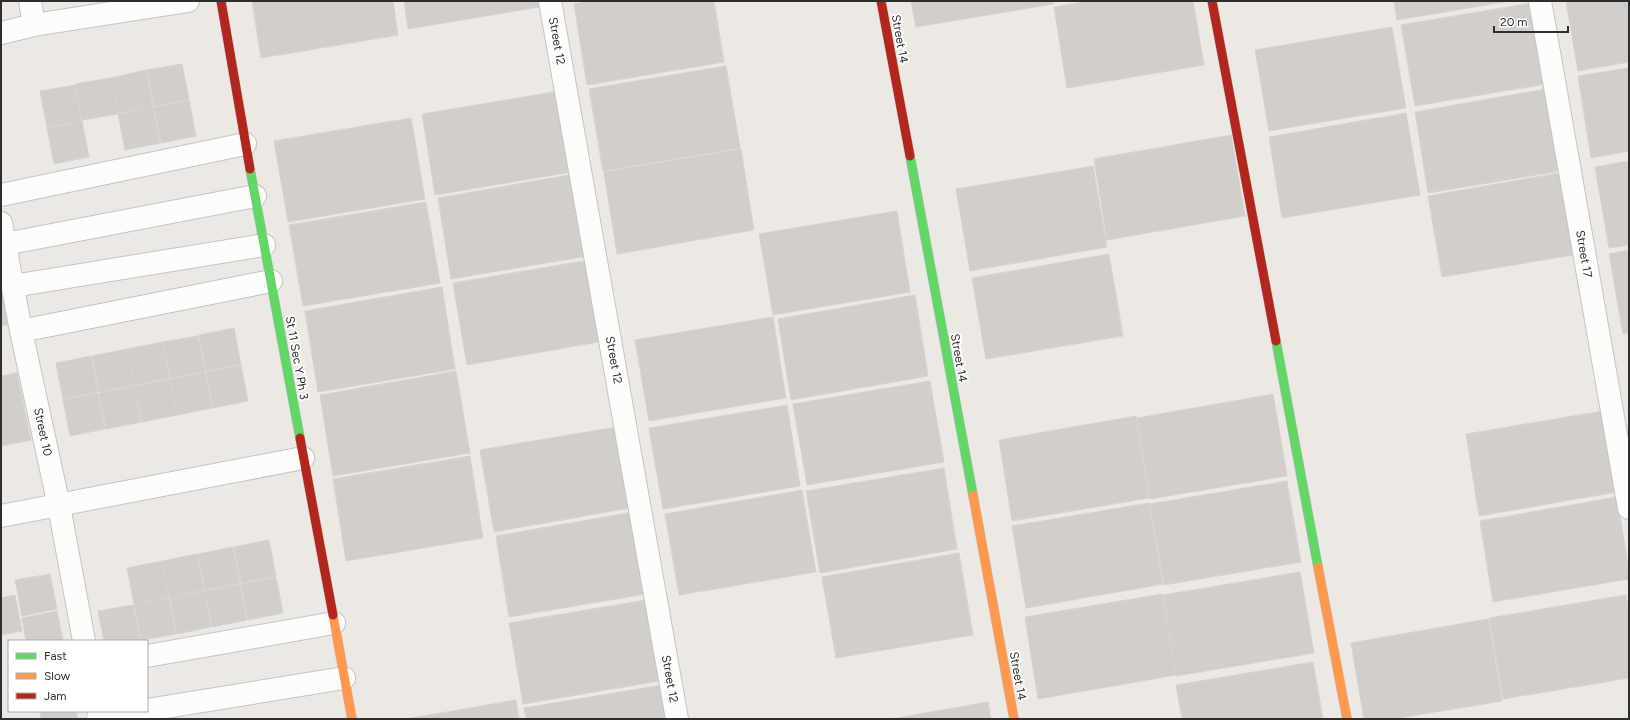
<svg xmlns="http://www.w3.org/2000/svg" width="1630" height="720" font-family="Figtree,sans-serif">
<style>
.building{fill:#d1cecb;stroke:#d7d4d0}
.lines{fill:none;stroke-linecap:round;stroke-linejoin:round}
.street-casing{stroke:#c5c4c5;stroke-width:24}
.fast-casing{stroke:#c5c4c5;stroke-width:10}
.slow-casing{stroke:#c5c4c5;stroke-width:10}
.jam-casing{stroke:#c5c4c5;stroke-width:10}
.street{stroke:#fcfcfb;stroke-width:22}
.fast{stroke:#63d668;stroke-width:9}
.slow{stroke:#ff974d;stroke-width:9}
.jam{stroke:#b3261e;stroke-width:9}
.labels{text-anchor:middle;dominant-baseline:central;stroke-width:3.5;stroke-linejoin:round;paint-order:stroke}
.street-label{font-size:12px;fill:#2e2e2e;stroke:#fff}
</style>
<rect width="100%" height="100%" fill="#ece8e4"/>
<!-- building -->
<path class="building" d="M252,1H393L398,35L261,58Z
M404,1H544L545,6L408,29Z
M592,1H714L724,62L587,85L574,4Z
M911,1H1053V4L916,27Z
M1089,1H1193L1204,65L1067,88L1054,7Z
M1394,1H1510L1397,20Z
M1566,1H1629V62L1578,71Z
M1538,2L1552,83L1415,106L1401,25Z
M1392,27L1406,108L1269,131L1255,50Z
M182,64L189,99L154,106L147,70Z
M726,66L740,148L603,171L589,89Z
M1629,68V151L1591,158L1578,76Z
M146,70L153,107L118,113L111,78Z
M111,78L118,114L82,120L75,84Z
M75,85L82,121L47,127L40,91Z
M1552,88L1566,170L1428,193L1415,112Z
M559,91L572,172L435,195L422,114Z
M189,100L196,136L161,143L154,107Z
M153,107L160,143L125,150L118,114Z
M1406,113L1420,195L1282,218L1269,137Z
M411,118L425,199L288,222L274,141Z
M82,121L89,157L54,164L47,128Z
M1231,135L1245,216L1107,240L1094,159Z
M741,149L754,230L617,254L604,172Z
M1629,161V245L1609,248L1595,167Z
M1093,166L1107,247L970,271L956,189Z
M1565,172L1579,254L1442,277L1428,196Z
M575,174L588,256L451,279L438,198Z
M426,202L440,283L303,306L289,225Z
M897,211L910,292L773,315L759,234Z
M1629,250V333L1623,334L1609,254Z
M1109,254L1123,336L986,359L972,278Z
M590,260L604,341L467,365L453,283Z
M1,271L12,324L1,326Z
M442,287L455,369L318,392L305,311Z
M915,295L928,376L791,400L778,319Z
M773,317L786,398L649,421L635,340Z
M234,328L241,364L206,371L199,335Z
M198,336L205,371L170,378L163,342Z
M163,342L169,378L134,385L127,349Z
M127,349L134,385L99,392L92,356Z
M91,356L98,392L63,399L56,363Z
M241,365L248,401L213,408L206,372Z
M456,371L470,453L333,476L320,395Z
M205,372L212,408L177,415L170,379Z
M17,373L31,440L1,446V376Z
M170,379L177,415L142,422L134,386Z
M930,381L944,462L807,485L793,404Z
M134,386L141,422L106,429L99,393Z
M98,393L105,429L70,436L63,400Z
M1273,394L1287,476L1150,499L1137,418Z
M787,405L800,486L663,509L649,428Z
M1603,411L1617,492L1479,516L1466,434Z
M1136,416L1149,498L1012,521L999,440Z
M617,427L630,508L494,532L480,450Z
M470,456L483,538L346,561L333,479Z
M944,468L957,549L820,573L806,491Z
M1287,481L1301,562L1164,585L1150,504Z
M802,490L816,572L679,595L665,514Z
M1617,497L1629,571V579L1493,602L1480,521Z
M1149,503L1163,584L1026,608L1012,526Z
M633,512L646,594L509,617L496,536Z
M269,540L276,576L241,583L234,547Z
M233,547L240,583L205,590L198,554Z
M959,553L973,635L836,658L822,577Z
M197,554L204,590L169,597L162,561Z
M162,561L169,597L134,604L127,568Z
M1300,572L1314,653L1176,676L1163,595Z
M50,574L57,609L22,616L15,580Z
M276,577L283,613L248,620L241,584Z
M240,584L247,620L212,627L205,591Z
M205,591L211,627L177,634L170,597Z
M1162,594L1176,675L1038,699L1025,617Z
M15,595L22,631L1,635V598Z
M1626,595L1629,612V678L1503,699L1489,618Z
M169,598L176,634L141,640L134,604Z
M646,600L659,681L523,704L509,623Z
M133,605L140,641H104L98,611Z
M57,611L63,641H26L22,618Z
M1488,619L1502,701L1393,719H1364L1351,643Z
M1313,662L1323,719H1182L1176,685Z
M662,685L667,719H526L524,708Z
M516,700L519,719H406Z
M988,702L991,719H891Z
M40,711H76L78,719H41Z"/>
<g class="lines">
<!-- street casing -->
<g class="street-casing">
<path id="street" d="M30,1L34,25
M550,1L677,719
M1540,1L1629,508
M1,33L34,25L188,1
M1,195L245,144
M1,223L21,331L59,506L84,641
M5,244L255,196
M13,286L264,245
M21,331L271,281
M1,516L303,458
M147,656L334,623
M147,710L344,678
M98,718L142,711"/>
</g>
<!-- fast casing -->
<g class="fast-casing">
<path id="fast" d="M910,156L973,495
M250,169L300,438
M1276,341L1318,567"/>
</g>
<!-- slow casing -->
<g class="slow-casing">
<path id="slow" d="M973,495L1014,719
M1318,567L1347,719
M333,615L352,719"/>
</g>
<!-- jam casing -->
<g class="jam-casing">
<path id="jam" d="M221,1L250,169
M881,1L910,156
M1212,1L1276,341
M300,438L333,615"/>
</g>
<!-- street -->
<use href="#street" class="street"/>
<!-- fast -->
<use href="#fast" class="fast"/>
<!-- slow -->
<use href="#slow" class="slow"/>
<!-- jam -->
<use href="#jam" class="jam"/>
</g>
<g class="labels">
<!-- street labels -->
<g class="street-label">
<text transform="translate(900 39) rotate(80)">Street 14</text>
<text transform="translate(557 41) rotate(80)">Street 12</text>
<text transform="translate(1584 254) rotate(80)">Street 17</text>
<text transform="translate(297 358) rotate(80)">St 11 Sec Y Ph 3</text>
<text transform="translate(959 358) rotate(80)">Street 14</text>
<text transform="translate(614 360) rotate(80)">Street 12</text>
<text transform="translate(43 432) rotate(78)">Street 10</text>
<text transform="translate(1018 676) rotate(80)">Street 14</text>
<text transform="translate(670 679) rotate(80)">Street 12</text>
</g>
</g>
<!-- border -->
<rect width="1630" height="720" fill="none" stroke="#2e2e2e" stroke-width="4"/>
<!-- legend -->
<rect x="8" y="640" width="140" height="72" fill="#ffffff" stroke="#ababab"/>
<rect x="16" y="653" width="20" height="6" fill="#63d668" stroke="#ababab"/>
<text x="44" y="660" font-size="12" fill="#2e2e2e">Fast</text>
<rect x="16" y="673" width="20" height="6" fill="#ff974d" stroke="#ababab"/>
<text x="44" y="680" font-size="12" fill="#2e2e2e">Slow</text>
<rect x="16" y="693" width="20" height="6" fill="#b3261e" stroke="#ababab"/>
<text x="44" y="700" font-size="12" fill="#2e2e2e">Jam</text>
<!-- scale -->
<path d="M1494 26v6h74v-6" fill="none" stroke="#2e2e2e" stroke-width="2"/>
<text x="1500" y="26" font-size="12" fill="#2e2e2e" stroke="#ffffff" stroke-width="3" paint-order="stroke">20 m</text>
</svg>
